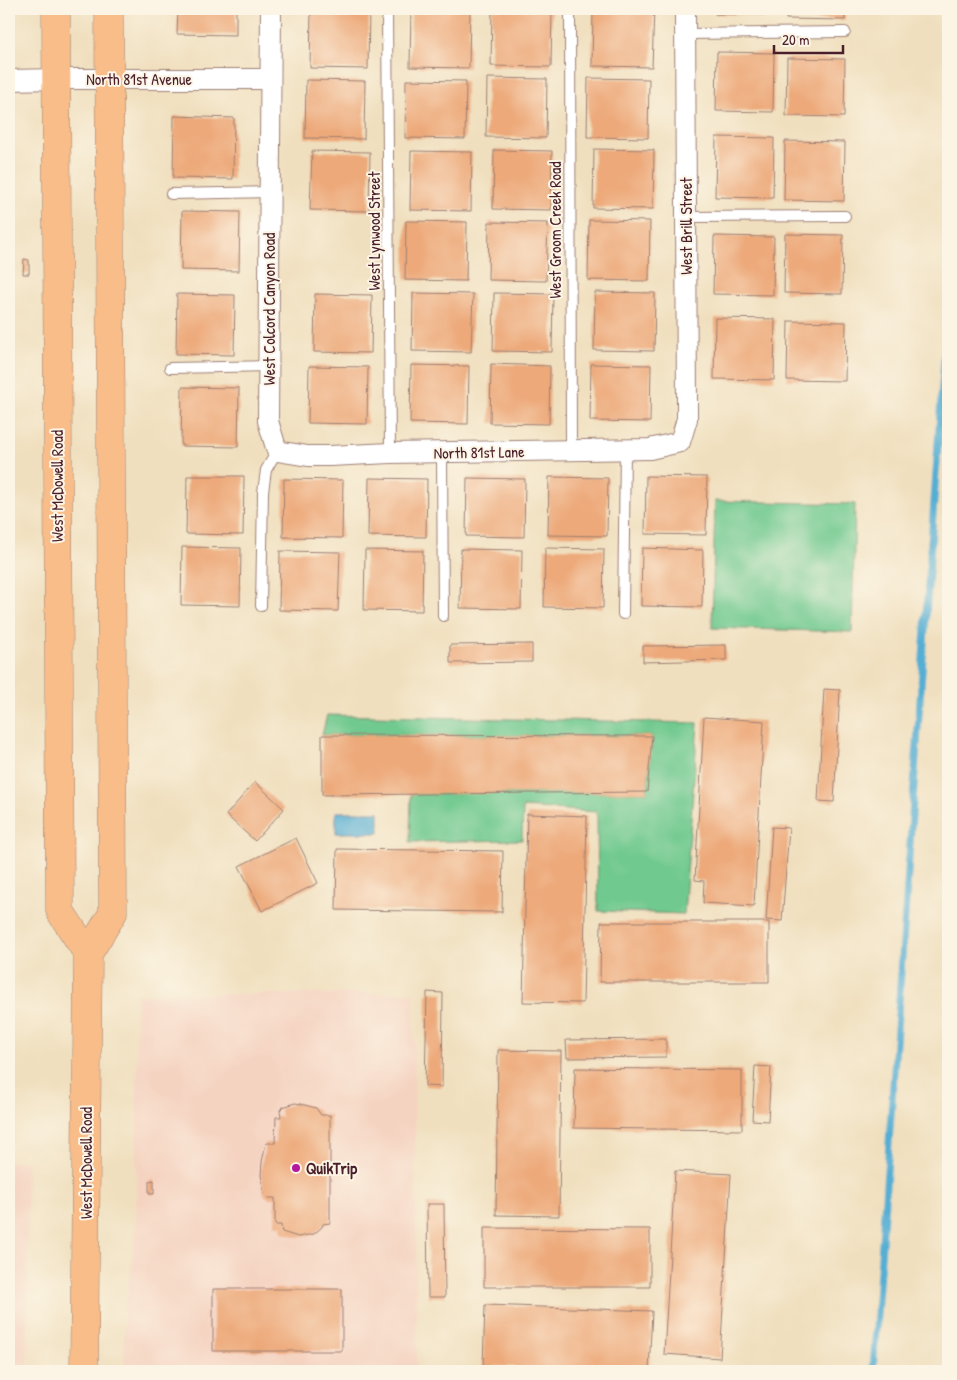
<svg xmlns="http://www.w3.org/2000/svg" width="957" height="1380" font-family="'Patrick Hand',sans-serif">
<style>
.built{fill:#f5d3c1}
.green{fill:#70c98f;stroke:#5d745d}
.water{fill:#55aed3;stroke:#50667f}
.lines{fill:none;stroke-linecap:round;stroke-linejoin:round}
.stream{stroke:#55aed3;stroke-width:7}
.building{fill:#eda979}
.service-casing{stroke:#9d7f74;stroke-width:12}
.minor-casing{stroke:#9d7f74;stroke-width:22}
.primary-casing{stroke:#9d7f74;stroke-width:29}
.service{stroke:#fff;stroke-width:10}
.minor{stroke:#fff;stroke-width:20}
.primary{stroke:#f8bd89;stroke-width:28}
.poi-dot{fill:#b5179e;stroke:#fcf5e5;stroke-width:2}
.labels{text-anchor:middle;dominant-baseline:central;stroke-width:4;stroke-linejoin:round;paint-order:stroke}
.street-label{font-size:16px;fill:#4a1f2b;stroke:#fcf5e5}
.poi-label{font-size:16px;font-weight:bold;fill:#4a1f2b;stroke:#fcf5e5;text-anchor:start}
</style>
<rect width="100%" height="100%" fill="#fcf5e5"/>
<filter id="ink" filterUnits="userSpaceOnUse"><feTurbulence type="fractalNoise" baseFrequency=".02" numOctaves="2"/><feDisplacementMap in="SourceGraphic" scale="10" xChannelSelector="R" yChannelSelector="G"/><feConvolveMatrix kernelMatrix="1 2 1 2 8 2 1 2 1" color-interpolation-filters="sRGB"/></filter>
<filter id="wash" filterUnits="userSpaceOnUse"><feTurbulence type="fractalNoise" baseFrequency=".0096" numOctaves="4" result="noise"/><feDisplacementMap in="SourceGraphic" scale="20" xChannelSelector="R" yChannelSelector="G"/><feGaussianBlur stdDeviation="1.12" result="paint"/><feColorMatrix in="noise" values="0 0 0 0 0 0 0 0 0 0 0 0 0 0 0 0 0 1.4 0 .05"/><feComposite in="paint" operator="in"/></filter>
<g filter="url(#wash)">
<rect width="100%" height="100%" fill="#f0dfbe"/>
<!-- built -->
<path class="built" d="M414,993L417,1371H124V1314L136,1235L137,1122L136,995Z
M9,1162H27L28,1371H9Z"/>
<!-- green -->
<path class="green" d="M715,501L855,504L852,632L712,628Z
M327,715L698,723L684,914L598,911L597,812L523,807L522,840L410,842L411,794L647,792L652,736L322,735Z"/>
<!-- water -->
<path class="water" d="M336,812H379V833H336Z"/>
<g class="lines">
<!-- stream -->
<path class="stream" d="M873,1371L948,301"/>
</g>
<g id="blocks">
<!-- building -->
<path class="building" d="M178,9H236V35L177,34Z
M311,9L369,10L368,69L310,68Z
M411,9H470L469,68L410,67Z
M492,9H552L551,67L491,66Z
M593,9H654L652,67L592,66Z
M715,9H773V15L715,14Z
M786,9H845V20L786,19Z
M717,52L774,53L773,112L716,111Z
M787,58L845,59L844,117L786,116Z
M487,78L547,79L546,138L486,137Z
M588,78L649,79L648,138L587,137Z
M306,80L365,81L364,139L305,138Z
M406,80L466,81L465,139L405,138Z
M174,116L234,118L233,179L173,178Z
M716,137L774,138L773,198L715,197Z
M785,141L845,142L844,201L784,200Z
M594,149L654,150L653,209L593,208Z
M494,150L552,151L551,210L493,209Z
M312,151L370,152L369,211L310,210Z
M411,151L472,152L471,211L410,210Z
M182,211L240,212L239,271L181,270Z
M589,220L650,221L649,281L588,280Z
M406,221L467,222L466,281L405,280Z
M489,222L548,223L546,281L488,280Z
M785,234L843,235L842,294L784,293Z
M714,236L774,237L773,295L713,294Z
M24,259L29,260V274H23Z
M595,292L655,293L654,351L594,350Z
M413,293L473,294L471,352L412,351Z
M494,293L553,294L552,352L493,351Z
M177,294L235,295L234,355L176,354Z
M315,294L372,295L371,353L314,352Z
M715,318L775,319L774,380L714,379Z
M788,321L846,322L845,381L787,380Z
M491,364L550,366L549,424L490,423Z
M591,364L651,365L650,422L590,421Z
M411,365L469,366L468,424L410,423Z
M309,366L368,367L367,424L308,423Z
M182,387L239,388L238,447L181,446Z
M187,476H244L243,535L186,534Z
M646,476L707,477L706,535L645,534Z
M549,477L608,478L607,536L548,535Z
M369,478L427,479L426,537L368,536Z
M467,478L525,479L524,537L466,536Z
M284,479L343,480L342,538L283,537Z
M182,547L241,548L240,606L181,605Z
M545,548L604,549L603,608L544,607Z
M642,548L703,550L702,607L641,606Z
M461,549L522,550L521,609L460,608Z
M365,550L423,551L422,611L364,610Z
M280,551L340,552L338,611L279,610Z
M532,644V662L450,663V645Z
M726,645V660L643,662V646Z
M824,689L840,690L834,802L818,801Z
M704,717L764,721L754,906L703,903L704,881L695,880Z
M322,735L652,736L647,792L322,795Z
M255,782L284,809L255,841L226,815Z
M527,814L587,816L583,1003L523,1002Z
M772,827L789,828L782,921L766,920Z
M296,838L318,883L262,911L239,866Z
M337,849L503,851L502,912L336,910Z
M601,922H769V982H600Z
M427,992L443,993L442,1087L425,1086Z
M666,1039V1057L567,1058L566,1040Z
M498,1050L561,1051L559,1216L496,1215Z
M755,1066L771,1067L768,1121L752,1120Z
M575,1068L742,1070V1130L574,1128Z
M295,1103L301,1104L316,1108L321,1115H330V1223L323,1224L322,1227L314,1234L298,1237L282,1232L281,1225H275V1198H268L264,1194L261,1175L262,1162L266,1143H275L276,1117H281L280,1110L283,1107Z
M675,1171L731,1174L720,1358L664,1354Z
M154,1180V1194H149V1181Z
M427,1204H444L445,1297H428Z
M484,1228L650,1229V1287H484Z
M213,1289H342V1351H213Z
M485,1305L652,1311L649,1371L483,1366Z"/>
</g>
</g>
<g filter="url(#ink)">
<use href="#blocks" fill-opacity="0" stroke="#9d7f74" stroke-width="1"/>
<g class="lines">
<!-- service casing -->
<g class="service-casing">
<path id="service" d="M387,9L390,453
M570,9L571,451
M686,34L845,32
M171,194L269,192
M686,217L845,216
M170,368L269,366
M442,453L443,616
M261,606L263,492L266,470L277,451
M623,614L625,449"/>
</g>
<!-- minor casing -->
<g class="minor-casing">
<path id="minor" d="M271,9L268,421L277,451L308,456H330L390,453L650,449L680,442L687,419V407L685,9
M9,80L56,79H270"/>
</g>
<!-- primary casing -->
<g class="primary-casing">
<path id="primary" d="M56,9L60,911L88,954
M84,1371L88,954L113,913L109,9"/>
</g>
<!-- service -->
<use href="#service" class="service"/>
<!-- minor -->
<use href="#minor" class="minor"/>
<!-- primary -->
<use href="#primary" class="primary"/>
</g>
</g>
<!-- markers -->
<circle class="poi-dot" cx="296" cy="1168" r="5"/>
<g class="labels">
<!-- street labels -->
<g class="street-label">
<text x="139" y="79">North 81st Avenue</text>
<text transform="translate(686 226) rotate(-90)">West Brill Street</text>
<text transform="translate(555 230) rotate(-90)">West Groom Creek Road</text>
<text transform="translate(374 231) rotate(-90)">West Lynwood Street</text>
<text transform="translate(269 309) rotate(-90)">West Colcord Canyon Road</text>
<text transform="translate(479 452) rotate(-1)">North 81st Lane</text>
<text transform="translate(57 486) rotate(-90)">West McDowell Road</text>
<text transform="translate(86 1163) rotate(-90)">West McDowell Road</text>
</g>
<!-- poi labels -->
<g class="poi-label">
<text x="306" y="1168">QuikTrip</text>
</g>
</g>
<!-- margin -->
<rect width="957" height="1380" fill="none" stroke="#fcf5e5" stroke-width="30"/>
<!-- scale -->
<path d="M774 45v8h69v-8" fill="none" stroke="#4a1f2b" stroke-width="2.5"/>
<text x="782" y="45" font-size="15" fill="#4a1f2b" stroke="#fcf5e5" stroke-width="4" paint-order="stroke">20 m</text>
</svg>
